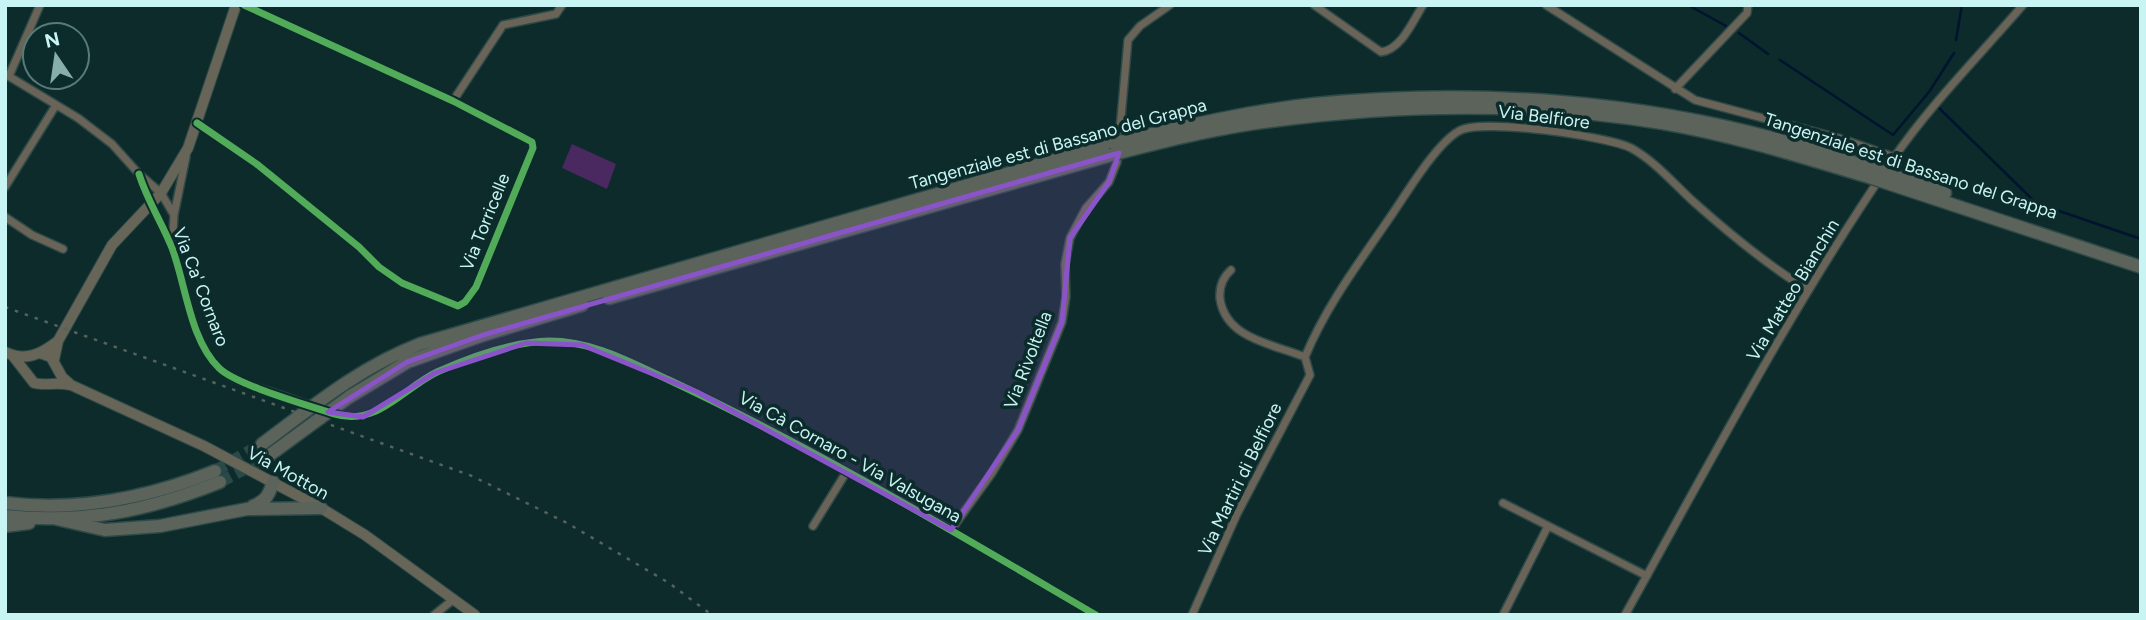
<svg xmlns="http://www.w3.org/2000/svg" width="2146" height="620" font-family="Figtree,sans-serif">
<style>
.green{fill:#4a2860}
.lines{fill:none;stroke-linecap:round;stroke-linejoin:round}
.stream{stroke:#01142f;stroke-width:2.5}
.highway-tunnel{stroke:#294948;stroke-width:12;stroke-dasharray:12 6;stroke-linecap:butt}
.street-casing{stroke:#2d4948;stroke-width:10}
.secondary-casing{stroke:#2d4948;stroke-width:12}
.highway-casing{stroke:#2d4948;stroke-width:15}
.street{stroke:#696457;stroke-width:7}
.secondary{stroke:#666557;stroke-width:10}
.highway{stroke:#5b635b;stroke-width:12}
.rail{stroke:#56625c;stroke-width:2.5;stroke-dasharray:3.5 7;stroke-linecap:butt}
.street-bridge-casing{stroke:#2d4948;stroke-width:10;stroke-linecap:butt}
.highway-bridge-casing{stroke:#2d4948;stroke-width:15;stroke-linecap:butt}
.street-bridge{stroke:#696457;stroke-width:7}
.highway-bridge{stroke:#5b635b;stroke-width:12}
.cycleway-casing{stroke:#0c2b2b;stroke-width:11}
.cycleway{stroke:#51ab58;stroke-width:7}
.marked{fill:#8a54c9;fill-opacity:0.2;stroke:#8a54c9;stroke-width:5;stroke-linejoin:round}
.labels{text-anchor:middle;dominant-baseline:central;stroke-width:7;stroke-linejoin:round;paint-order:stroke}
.street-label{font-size:18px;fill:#c8f4f3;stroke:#0c2b2b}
</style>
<rect width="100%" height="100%" fill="#0d2b2a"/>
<!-- green -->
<path class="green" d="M572,144L616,164L607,189L562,168Z"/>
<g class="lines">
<!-- stream -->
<path class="stream" d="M1688,5L1726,26
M1739,33L1768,54
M1956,40L1962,5
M1780,60L1893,135L1929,92L1954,53
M1938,107L2036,203L2141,239"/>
<!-- highway-tunnel -->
<path class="highway-tunnel" d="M215,471L262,444
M220,482L267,457"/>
<!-- street casing -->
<g class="street-casing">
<path id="street" d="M1314,5L1381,52C1401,50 1413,21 1423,5
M1546,5L1695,100L1842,139L1894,157
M5,74L78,118L112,144L139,174L161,193L174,215
M9,76L40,5
M1675,89L1747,13L1748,5
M453,101L503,25L556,14L562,5
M197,123L258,165L359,247L379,267L402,283L458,306L465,302L476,287L533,148L532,142L453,101L244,5
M139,174C147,200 162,223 172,249C185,282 192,345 220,369C235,383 261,388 280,395
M5,187L56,105
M5,217L32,235L63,249
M172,249L174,215L186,157
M1231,270C1222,278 1219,287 1220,299C1226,339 1273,344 1305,357
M1305,357C1327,304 1361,260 1393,213C1408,191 1437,143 1459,131C1481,118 1606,136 1631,148C1655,161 1675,185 1695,203C1731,235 1767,265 1808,290
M334,414C377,427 402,389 437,372C470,357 512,342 549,341C593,341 630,362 669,380C816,449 956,533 1096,615
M1503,503L1647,576
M813,526L847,471
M951,530L992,473L1018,430L1062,322L1066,297L1065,264L1070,238L1086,208L1109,182L1117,162L1128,40L1140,26L1170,5
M434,615L454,599
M1192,615L1237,514L1310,375L1305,357
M1503,615L1548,526
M1625,615C1711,461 1793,304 1893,159C1931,104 1979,56 2023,5"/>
</g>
<!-- secondary casing -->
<g class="secondary-casing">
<path id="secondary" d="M5,352C26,362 41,354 58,341
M40,353L51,357L62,377L71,385L204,446L321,508L365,535L475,615
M13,356L34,383C45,386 56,382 70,385
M54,360L58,341L112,245L161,193L188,148L236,5"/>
</g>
<!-- highway casing -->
<g class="highway-casing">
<path id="highway" d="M1127,140C1189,125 1251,111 1314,104C1476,88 1644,100 1801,146C1827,153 1852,162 1877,170
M1126,151C1174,139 1222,127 1271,121C1400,104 1533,102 1662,123C1733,135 1802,157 1872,178
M1892,175L1945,193
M1887,183L2141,267
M609,298L1111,155
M262,444C313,406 360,367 420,344L1113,143
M267,457L349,397L407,362L483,335L582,305
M5,503C78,512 148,498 215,471
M253,506C266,501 269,495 273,482
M5,516C83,524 148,511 220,482
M57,519L105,530L160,526L247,509L321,508
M5,526L29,523"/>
</g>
<!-- street -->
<use href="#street" class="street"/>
<!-- secondary -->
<use href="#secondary" class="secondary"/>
<!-- highway -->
<use href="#highway" class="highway"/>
<!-- rail -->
<path class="rail" d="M5,307L472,476L567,523L669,583L712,615"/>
<!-- street-bridge casing -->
<g class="street-bridge-casing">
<path id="street-bridge" d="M280,395L334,414"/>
</g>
<!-- highway-bridge casing -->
<g class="highway-bridge-casing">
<path id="highway-bridge" d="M1113,143L1127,140
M1111,155L1126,151
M1877,170L1892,175
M1872,178L1887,183"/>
</g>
<!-- street-bridge -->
<use href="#street-bridge" class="street-bridge"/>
<!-- highway-bridge -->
<use href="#highway-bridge" class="highway-bridge"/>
<!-- cycleway casing -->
<g class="cycleway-casing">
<path id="cycleway" d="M197,123L258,165L359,247L379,267L402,283L458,306L465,302L476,287L533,148L532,142L453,101L244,5
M139,174C147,200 162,223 172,248C186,285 190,340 219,368C236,385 308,405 334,414C377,427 402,389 437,372C470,357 512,342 549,341C593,341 630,362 669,380C816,449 956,533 1096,615"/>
</g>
<!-- cycleway -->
<use href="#cycleway" class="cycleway"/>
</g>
<!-- marked area -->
<path class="marked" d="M1119,153L1109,182L1070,238L1062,322L1018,430L951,530L697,392L582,345L526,343L435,373L363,417L328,412L407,362L483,335Z"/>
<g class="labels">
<!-- street labels -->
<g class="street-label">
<text transform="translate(1544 117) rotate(7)">Via Belfiore</text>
<text transform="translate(1058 144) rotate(-15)">Tangenziale est di Bassano del Grappa</text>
<text transform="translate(1911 166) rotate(18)">Tangenziale est di Bassano del Grappa</text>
<text transform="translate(485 222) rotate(-68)">Via Torricelle</text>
<text transform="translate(201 287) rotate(69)">Via Ca' Cornaro</text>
<text transform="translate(1793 290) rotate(-59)">Via Matteo Bianchin</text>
<text transform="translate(1028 360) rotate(-69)">Via Rivoltella</text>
<text transform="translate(850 457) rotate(29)">Via Cà Cornaro - Via Valsugana</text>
<text transform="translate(288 473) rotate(29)">Via Motton</text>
<text transform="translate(1240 479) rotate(-64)">Via Martiri di Belfiore</text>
</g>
</g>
<!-- border -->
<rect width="2146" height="620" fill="none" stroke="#c8f4f3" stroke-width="14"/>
<!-- north arrow -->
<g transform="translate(56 56) rotate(347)"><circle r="33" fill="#0c2b2b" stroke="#577b7b" stroke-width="2"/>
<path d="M0-5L12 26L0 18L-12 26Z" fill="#87aead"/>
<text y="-10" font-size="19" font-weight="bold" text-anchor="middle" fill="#c8f4f3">N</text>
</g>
</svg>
